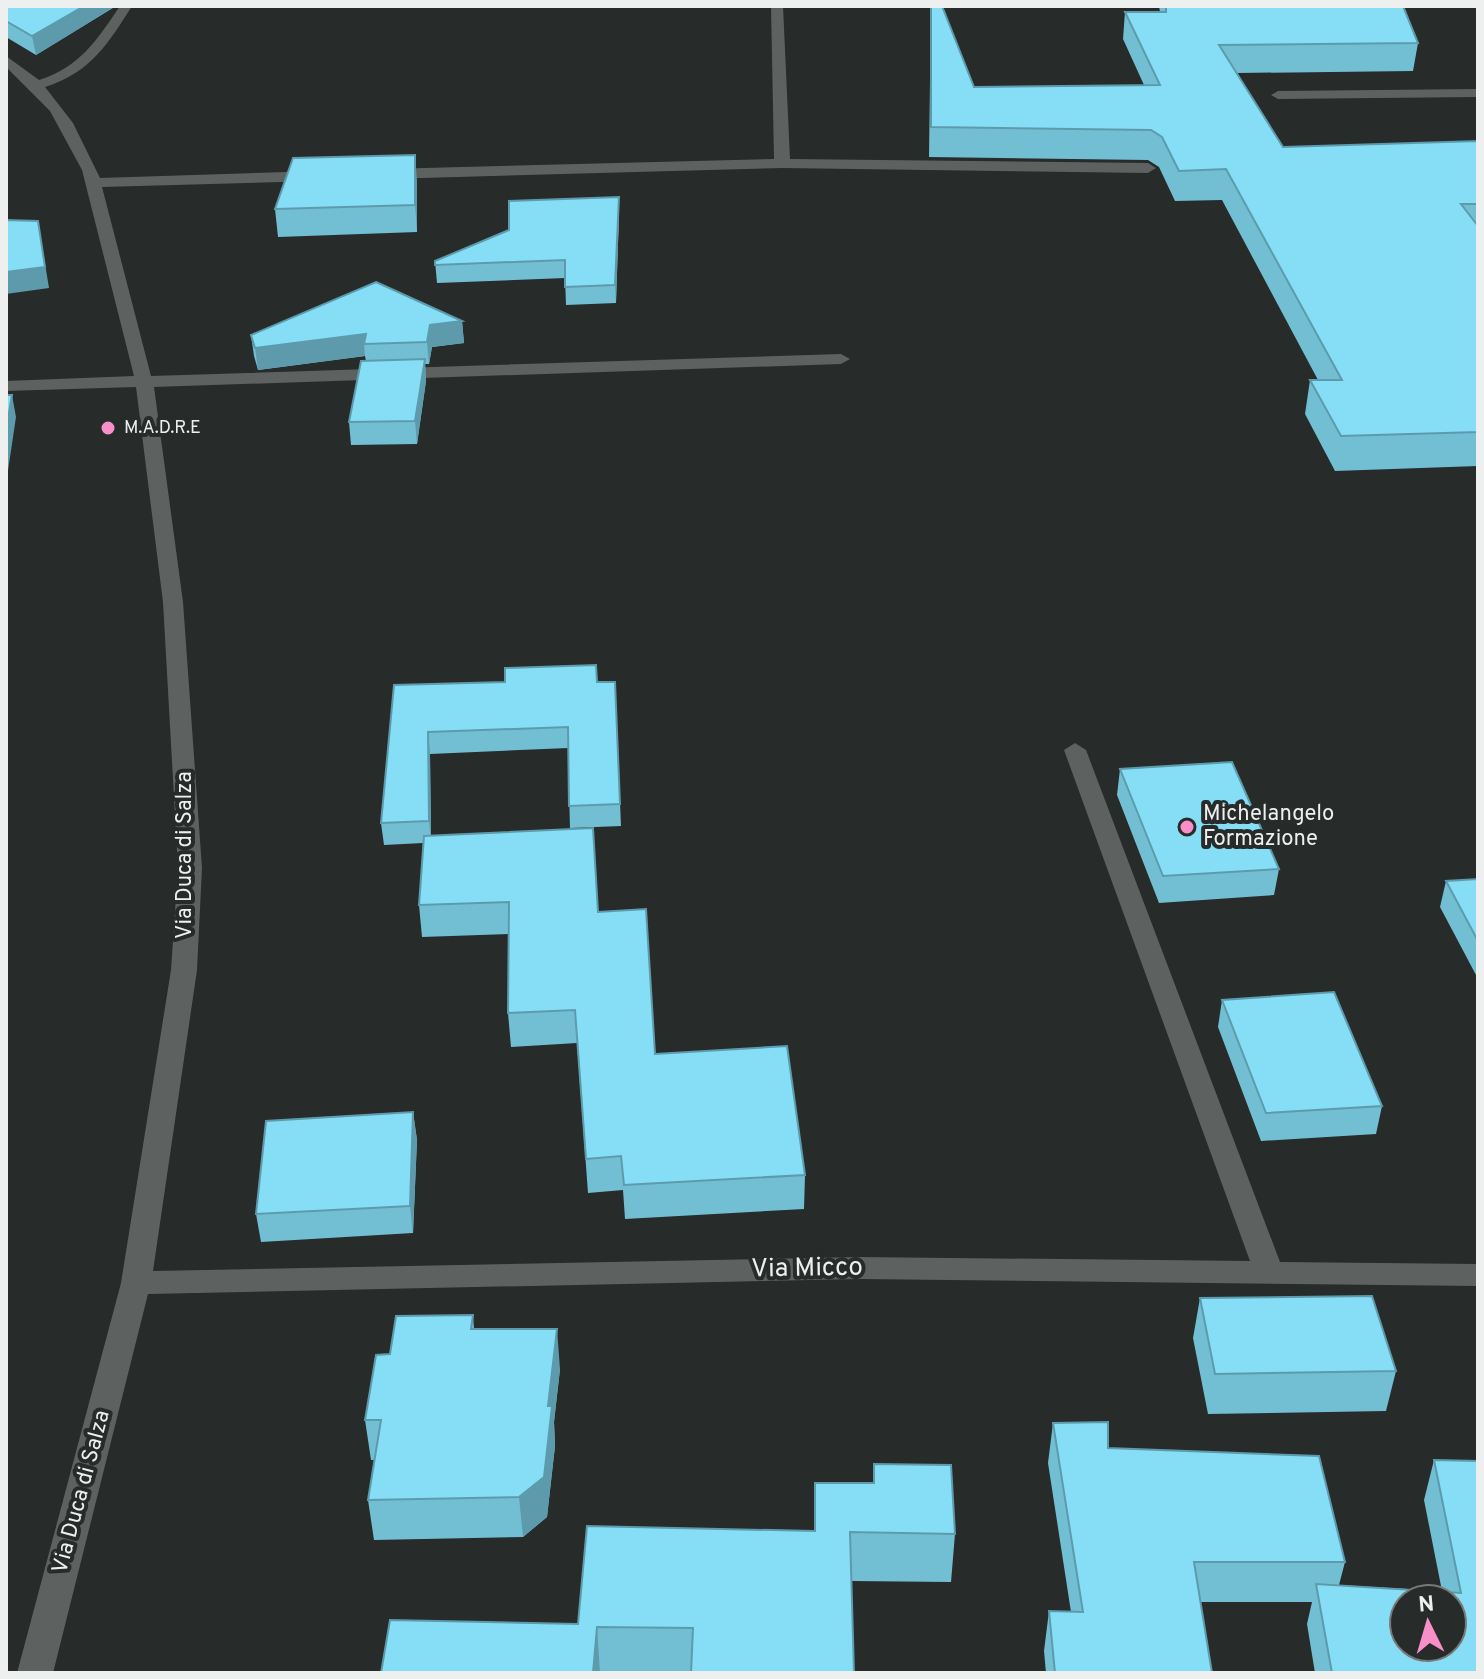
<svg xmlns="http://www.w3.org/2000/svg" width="1484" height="1679" font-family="Overpass,sans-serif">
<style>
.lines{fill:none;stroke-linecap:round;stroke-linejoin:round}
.minor{fill:#5d6261;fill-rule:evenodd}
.wall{fill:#72bfd4}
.shaded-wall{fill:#5d9bac}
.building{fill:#85def6;stroke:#5d9bac;stroke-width:2;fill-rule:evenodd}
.poi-dot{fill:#f98fc8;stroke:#272b2a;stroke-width:3}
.labels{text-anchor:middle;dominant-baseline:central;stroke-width:8;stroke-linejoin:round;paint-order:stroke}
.far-poi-label{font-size:18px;fill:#edf0ef;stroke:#272b2a;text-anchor:start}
.poi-label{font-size:22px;fill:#edf0ef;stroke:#272b2a;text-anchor:start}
.street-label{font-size:22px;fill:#edf0ef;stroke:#272b2a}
.near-street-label{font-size:26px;fill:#edf0ef;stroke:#272b2a}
</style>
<rect width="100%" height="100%" fill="#272b2a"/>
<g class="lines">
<!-- minor -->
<path class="minor" d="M120,6H132C108,44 90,73 45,87L73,123L100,178L318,171L326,176L318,181L102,187L151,376L841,354L850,359L841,364L154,387L183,602L202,868L197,970L153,1271L859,1257L1250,1261L1064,750L1075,743L1086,750L1280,1262L1478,1264V1286L859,1279L148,1294L53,1673H17L121,1283L171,970L178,868L163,602L136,387L6,391V381L134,376L82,170L50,111L6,67V56L39,80C80,67 97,40 120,6Z
M771,6H783L790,159L1148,163L1156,168L1148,173L782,168L386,179L378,174L386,169L774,159Z
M1478,89V97L1278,99L1271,95L1278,91Z"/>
</g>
<!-- wall -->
<path class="wall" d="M6,6H116L36,55L6,37Z
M931,6H942L974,87L1144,85L1123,39L1125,12H1160L1159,6H1403L1418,43L1413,71L1237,73L1283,147L1478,141V466L1335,471L1305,414L1310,380H1318L1222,200L1175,201L1159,167L1148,160L929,157Z
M417,181V232L278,237L275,209Z
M619,214L616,303L566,305L565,278L437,283L435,261Z
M462,321L464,343L432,347L429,364H425L426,381L417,444L351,445L349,422L366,361L365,356L258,370L254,356L251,335Z
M615,682L621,826L570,828L568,748L430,754L431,836L598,912L655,1054L805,1175L804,1209L625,1219L623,1190L588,1193L577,1043L511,1047L508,1013L509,934L422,937L419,905L423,843L384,845L381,823L394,685Z
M1120,769L1279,869L1274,895L1159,903L1117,795Z
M1478,879V975H1476L1440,907L1446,881Z
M1222,1000L1382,1106L1376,1134L1261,1141L1218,1027Z
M413,1112L417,1140L413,1233L261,1242L256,1214Z
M1200,1298L1396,1371L1386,1411L1208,1414L1193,1338Z
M473,1315L474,1329L560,1369L554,1422L555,1446L547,1517L523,1537L374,1540L368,1500L374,1460H371L365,1420L390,1354Z
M1053,1423L1345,1562L1339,1585L1442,1591L1424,1500L1434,1460L1478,1673H1315L1307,1624L1312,1602H1200L1212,1673H1046L1044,1651L1049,1611L1071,1612L1048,1463Z
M874,1464L955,1534L951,1582L851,1581L854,1673H381L578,1624L814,1531L815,1483H873Z"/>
<!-- shaded-wall -->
<path class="shaded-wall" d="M84,6H116L36,55L32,36Z
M415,155L417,181V232L415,205Z
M619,197V214L616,303L615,285Z
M38,221L49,288L6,294V272Z
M462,321L464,343L432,347L429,364L427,342L430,325Z
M366,334L364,344L365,356L258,370L255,348Z
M425,359L426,381L417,444L415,421Z
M12,395L16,417L6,484V431Z
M428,732L430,754L431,843L429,821Z
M413,1112L417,1140L413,1233L410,1206Z
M557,1329L560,1369L554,1422L555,1446L547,1517L523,1537L519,1497L548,1406Z
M597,1627L600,1673H593Z"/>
<!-- building -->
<path class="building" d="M6,6H84L32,36L6,21Z
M931,6H942L974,87L1160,85L1125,12H1166V6H1403L1418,43L1219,45L1283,147L1478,141V204H1461L1478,226V432L1341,436L1310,380H1342L1226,169L1179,171L1162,137L1151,130L931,127Z
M415,155V205L275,209L293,158Z
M619,197L615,285L565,287V260L435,265V261L509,230V201Z
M6,220L38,221L45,267L6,272Z
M376,282L462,321L430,325L427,342L364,344L366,334L255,348L251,335Z
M425,359L415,421L349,422L361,361Z
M6,395H12L6,431Z
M596,665L597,682H615L620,804L569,806L568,727L428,732L429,821L381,823L394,685L505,682V668Z
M1232,762L1279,869L1163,876L1120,769Z
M593,828L598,912L646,909L655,1054L787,1046L805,1175L624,1185L621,1156L586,1159L575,1010L508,1013L509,902L419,905L424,836Z
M1478,879V941L1446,881Z
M1334,992L1382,1106L1266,1113L1222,1000Z
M413,1112L410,1206L256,1214L266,1121Z
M1372,1296L1396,1371L1215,1374L1200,1298Z
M473,1315L471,1329H557L548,1406H552L544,1477L519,1497L368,1500L381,1420H365L376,1355L390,1354L396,1316Z
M1108,1422V1448L1319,1456L1345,1562H1194L1212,1673H1055L1049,1611L1083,1612L1053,1423Z
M1434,1460L1478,1461V1673H1332L1316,1584L1461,1593ZM1404,1599H1452V1647H1404Z
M874,1464L951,1465L955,1534L850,1532L854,1673H691L693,1628L597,1627L593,1673H381L390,1620L578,1624L587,1526L815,1531V1483H874Z"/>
<!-- markers -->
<g class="poi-dot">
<circle cx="108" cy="428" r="8"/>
<circle cx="1187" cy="827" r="8"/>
</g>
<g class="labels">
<!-- far-poi labels -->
<g class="far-poi-label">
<text x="124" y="428">M.A.D.R.E</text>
</g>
<!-- poi labels -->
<g class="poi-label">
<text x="1203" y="814">Michelangelo<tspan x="1203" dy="25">Formazione</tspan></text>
</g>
<!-- street labels -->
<g class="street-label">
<text transform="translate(185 855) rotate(-90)">Via Duca di Salza</text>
<text transform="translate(82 1492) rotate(-75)">Via Duca di Salza</text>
</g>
<!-- near-street labels -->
<g class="near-street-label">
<text transform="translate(807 1269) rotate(-1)">Via Micco</text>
</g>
</g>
<!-- border -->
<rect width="1484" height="1679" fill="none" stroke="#edf0ef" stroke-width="16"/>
<!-- north arrow -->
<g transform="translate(1428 1623) rotate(355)"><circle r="38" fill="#272b2a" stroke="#767a79" stroke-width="2"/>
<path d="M0-6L14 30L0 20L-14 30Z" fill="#f98fc8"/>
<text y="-12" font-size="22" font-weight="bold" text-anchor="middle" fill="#edf0ef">N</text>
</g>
</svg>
